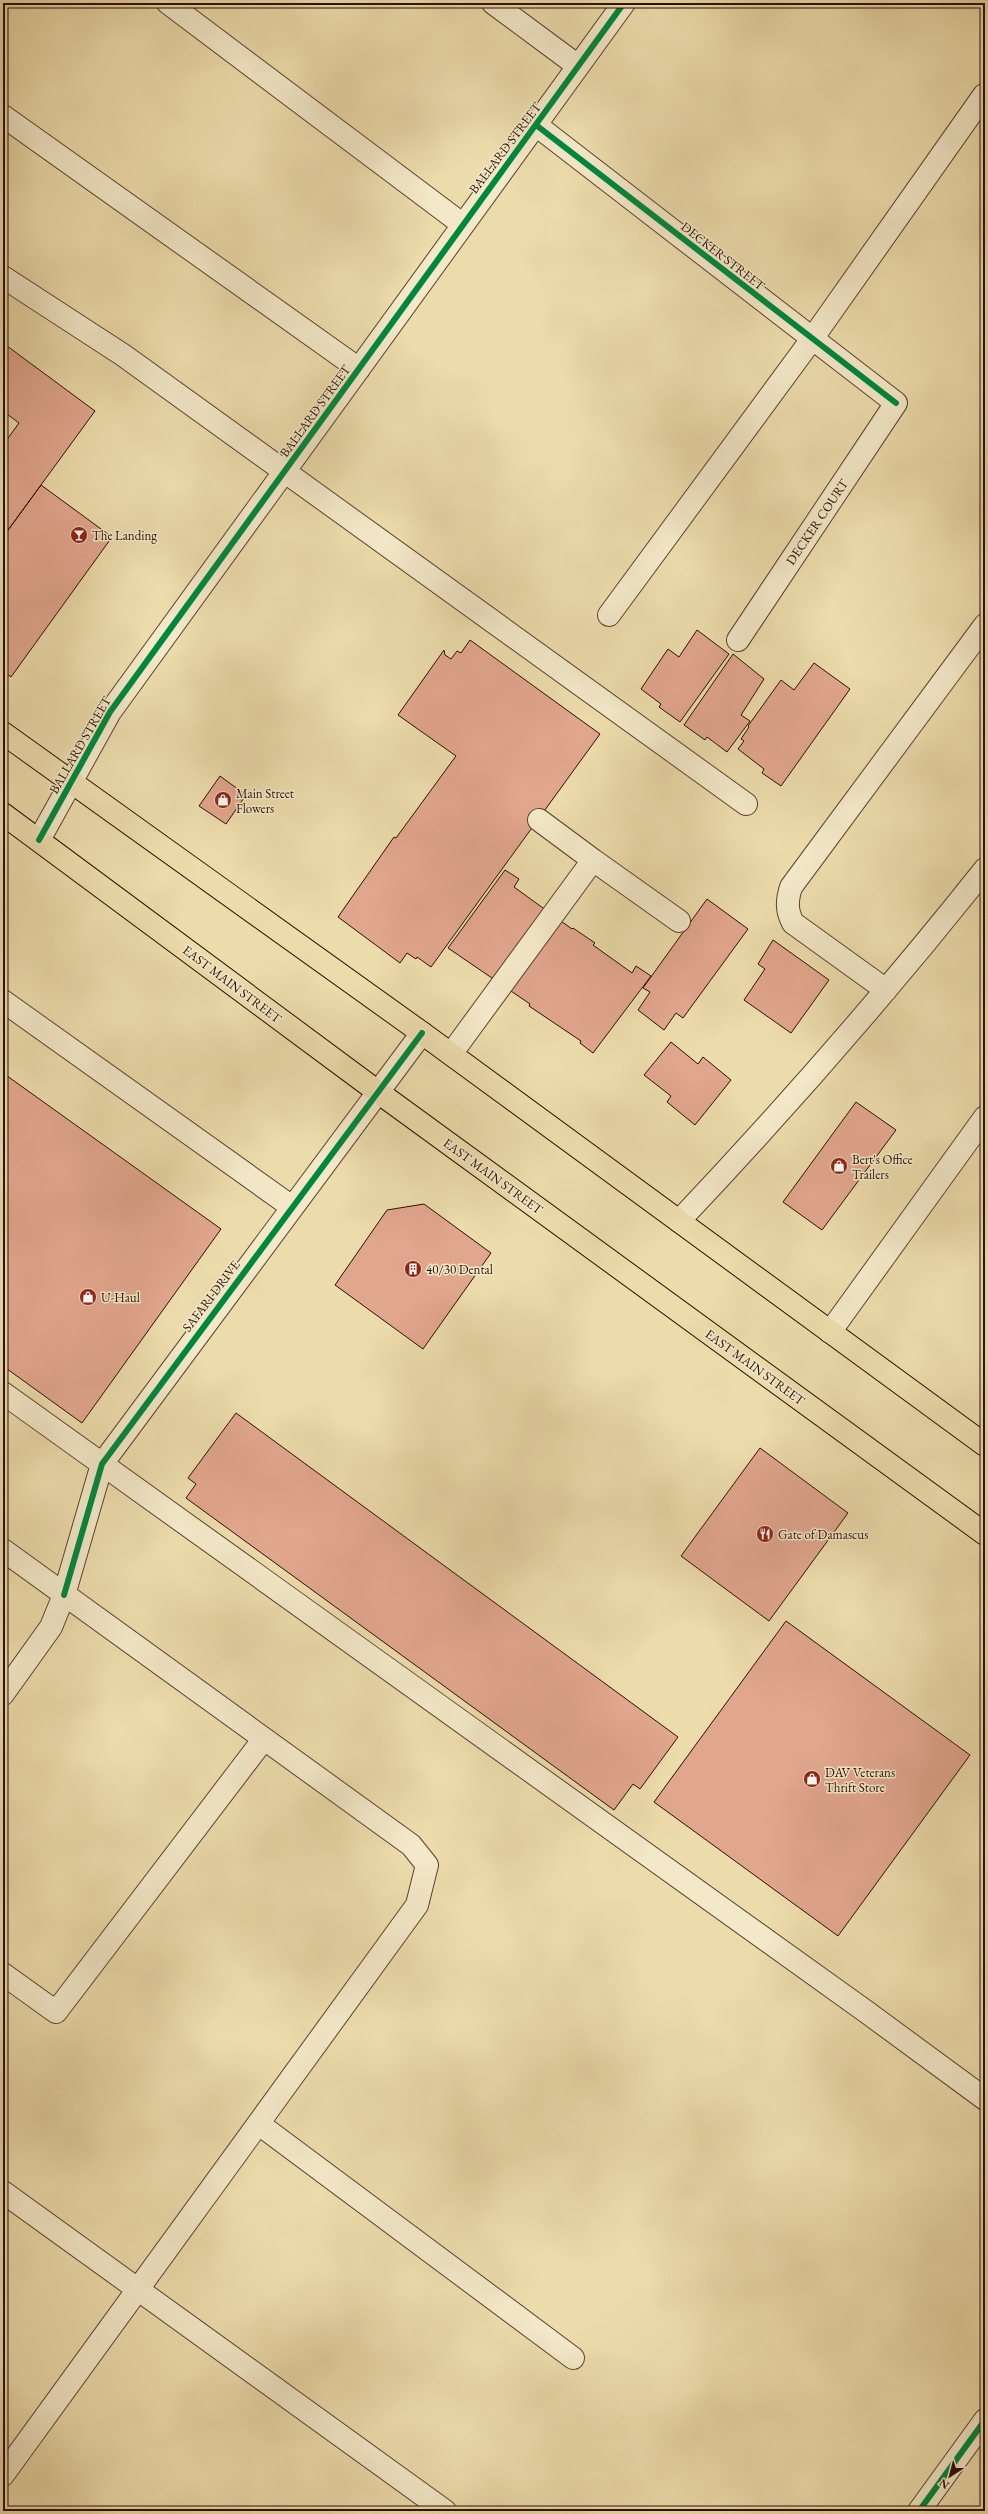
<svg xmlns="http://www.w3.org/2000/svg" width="988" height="2514" font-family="'EB Garamond',serif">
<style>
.building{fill:#e1a68e;stroke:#290f03}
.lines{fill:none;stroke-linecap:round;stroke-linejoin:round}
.minor-casing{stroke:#5a422d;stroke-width:24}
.major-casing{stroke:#290f03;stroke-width:24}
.minor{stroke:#f3e8c8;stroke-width:22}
.major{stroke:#ecdbab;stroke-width:22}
.cycleway-casing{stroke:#f3e8c8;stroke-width:8}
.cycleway{stroke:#00873e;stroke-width:6}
.labels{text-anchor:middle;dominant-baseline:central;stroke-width:3;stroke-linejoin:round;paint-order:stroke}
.street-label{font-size:13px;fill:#290f03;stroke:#f3e8c8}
.poi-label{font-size:13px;fill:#290f03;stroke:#f3e8c8;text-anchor:start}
</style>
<rect width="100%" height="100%" fill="#ecdbab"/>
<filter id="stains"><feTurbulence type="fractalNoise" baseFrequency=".005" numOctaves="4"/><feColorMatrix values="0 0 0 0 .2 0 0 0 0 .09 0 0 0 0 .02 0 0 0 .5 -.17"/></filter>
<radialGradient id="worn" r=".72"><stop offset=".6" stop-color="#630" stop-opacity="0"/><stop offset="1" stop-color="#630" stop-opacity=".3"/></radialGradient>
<!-- building -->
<path class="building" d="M3,343L95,411L3,537V445L19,423L3,411Z
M41,485L112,537L11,677L3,671V537Z
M697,630L729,654L680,722L659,707L661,704L641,689L668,649L679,657Z
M470,640L600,734L431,967L417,957L416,959L407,953L400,963L338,917L394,837L396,838L456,756L398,715L444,650L445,655L451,659L457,651L461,653Z
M733,654L764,679L741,715L750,721L727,752L707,737L705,740L684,725Z
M814,663L850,689L781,786L762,773L764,769L738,749L744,741L741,739L749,727L748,726L781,680L794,690Z
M220,776L246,795L226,824L199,806Z
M505,870L519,879L514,887L572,929L573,928L595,943L593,945L632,973L636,966L651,976L593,1053L580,1043L581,1041L529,1006L530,1004L448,948Z
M707,899L748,929L683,1018L676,1013L664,1030L638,1010L650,992L643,988Z
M773,940L829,980L791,1033L744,1000L765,969L758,964Z
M671,1042L698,1064L703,1057L731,1080L695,1125L667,1102L671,1096L644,1075Z
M3,1073L221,1229L82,1423L3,1366Z
M856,1102L896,1130L822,1230L783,1202Z
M424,1204L491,1253L423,1349L335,1285L387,1210Z
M236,1413L678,1737L640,1789L633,1784L614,1810L186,1498L196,1484L188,1478Z
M760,1448L848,1513L769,1621L681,1556Z
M786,1621L970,1755L838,1936L654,1802Z"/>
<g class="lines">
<!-- minor casing -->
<g class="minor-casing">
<path id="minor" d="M168,3L462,224
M493,3L578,66
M3,116L359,369
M536,125L896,403L738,640
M3,277L123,355L746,804
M609,615L812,339L984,95
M39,840L110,712L624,3
M593,860L679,921
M886,990L793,923C786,910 787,900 791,887L985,625
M3,1001L292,1207
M451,1054L593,860L539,820
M679,1221C786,1108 888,991 985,869
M830,1332L985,1117
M3,1393L868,2013L985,2099
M3,1550L411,1845L427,1865L417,1905L3,2475
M3,1694L51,1627L64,1595L102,1464L422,1033
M3,1974L56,2012L263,1740
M259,2124L573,2358
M3,2192L445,2511
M919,2511L985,2420"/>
</g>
<!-- major casing -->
<g class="major-casing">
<path id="major" d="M3,733L422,1033L985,1445
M3,814L378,1092L985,1534"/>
</g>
<!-- minor -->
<use href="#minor" class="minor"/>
<!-- major -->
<use href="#major" class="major"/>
<!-- cycleway casing -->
<g class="cycleway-casing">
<path id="cycleway" d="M536,125L896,403
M39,840L110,712L624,3
M64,1595L102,1464L422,1033
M919,2511L985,2420"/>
</g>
<!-- cycleway -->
<use href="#cycleway" class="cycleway"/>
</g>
<!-- icons -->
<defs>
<g id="bar-disc" transform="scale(0.9)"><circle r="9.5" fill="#8f2418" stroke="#f3e8c8"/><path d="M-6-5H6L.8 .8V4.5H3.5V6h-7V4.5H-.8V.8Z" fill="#fff"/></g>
<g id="shop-disc" transform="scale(0.9)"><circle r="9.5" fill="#8f2418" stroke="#f3e8c8"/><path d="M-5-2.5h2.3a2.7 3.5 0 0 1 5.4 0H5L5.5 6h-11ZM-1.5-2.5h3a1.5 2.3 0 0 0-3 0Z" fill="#fff"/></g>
<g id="building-disc" transform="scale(0.9)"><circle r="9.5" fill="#8f2418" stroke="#f3e8c8"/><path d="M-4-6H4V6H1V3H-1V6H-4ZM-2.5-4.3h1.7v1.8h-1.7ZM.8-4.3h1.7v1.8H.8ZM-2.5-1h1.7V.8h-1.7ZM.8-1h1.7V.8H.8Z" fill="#fff"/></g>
<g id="restaurant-disc" transform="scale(0.9)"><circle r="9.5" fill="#8f2418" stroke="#f3e8c8"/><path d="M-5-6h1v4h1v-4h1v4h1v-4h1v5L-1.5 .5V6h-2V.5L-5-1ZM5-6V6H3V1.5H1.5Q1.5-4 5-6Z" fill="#fff"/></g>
</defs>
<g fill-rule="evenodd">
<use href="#bar-disc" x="79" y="535"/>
<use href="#shop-disc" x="223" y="800"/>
<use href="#shop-disc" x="839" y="1166"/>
<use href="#building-disc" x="413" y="1269"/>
<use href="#shop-disc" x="88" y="1297"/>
<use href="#restaurant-disc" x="765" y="1534"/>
<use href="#shop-disc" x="812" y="1779"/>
</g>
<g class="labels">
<!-- street labels -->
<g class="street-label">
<text transform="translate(505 148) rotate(-53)">BALLARD STREET</text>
<text transform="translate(723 256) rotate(38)">DECKER STREET</text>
<text transform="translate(315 411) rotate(-54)">BALLARD STREET</text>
<text transform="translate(817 522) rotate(-56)">DECKER COURT</text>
<text transform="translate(80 745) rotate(-60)">BALLARD STREET</text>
<text transform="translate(232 984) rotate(37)">EAST MAIN STREET</text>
<text transform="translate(493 1176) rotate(36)">EAST MAIN STREET</text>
<text transform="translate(211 1296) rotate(-53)">SAFARI DRIVE</text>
<text transform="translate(755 1367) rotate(36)">EAST MAIN STREET</text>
</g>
<!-- poi labels -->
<g class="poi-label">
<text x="92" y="535">The Landing</text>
<text x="236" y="793">Main Street<tspan x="236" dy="15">Flowers</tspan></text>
<text x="852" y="1159">Bert's Office<tspan x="852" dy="15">Trailers</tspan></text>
<text x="426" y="1269">40/30 Dental</text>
<text x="101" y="1297">U-Haul</text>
<text x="778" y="1534">Gate of Damascus</text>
<text x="825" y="1772">DAV Veterans<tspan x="825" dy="15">Thrift Store</tspan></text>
</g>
</g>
<!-- margin -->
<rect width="988" height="2514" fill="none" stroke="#ecdbab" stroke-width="16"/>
<rect x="4" y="4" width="980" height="2506" fill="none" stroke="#290f03" stroke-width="2"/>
<rect x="8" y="8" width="972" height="2498" fill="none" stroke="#290f03"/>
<!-- north arrow -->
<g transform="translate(950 2476) rotate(216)" stroke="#f3e8c8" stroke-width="3" paint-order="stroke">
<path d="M0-3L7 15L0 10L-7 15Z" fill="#290f03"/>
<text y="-6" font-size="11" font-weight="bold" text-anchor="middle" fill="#290f03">N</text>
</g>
<rect width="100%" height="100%" filter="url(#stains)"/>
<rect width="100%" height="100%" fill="url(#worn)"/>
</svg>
